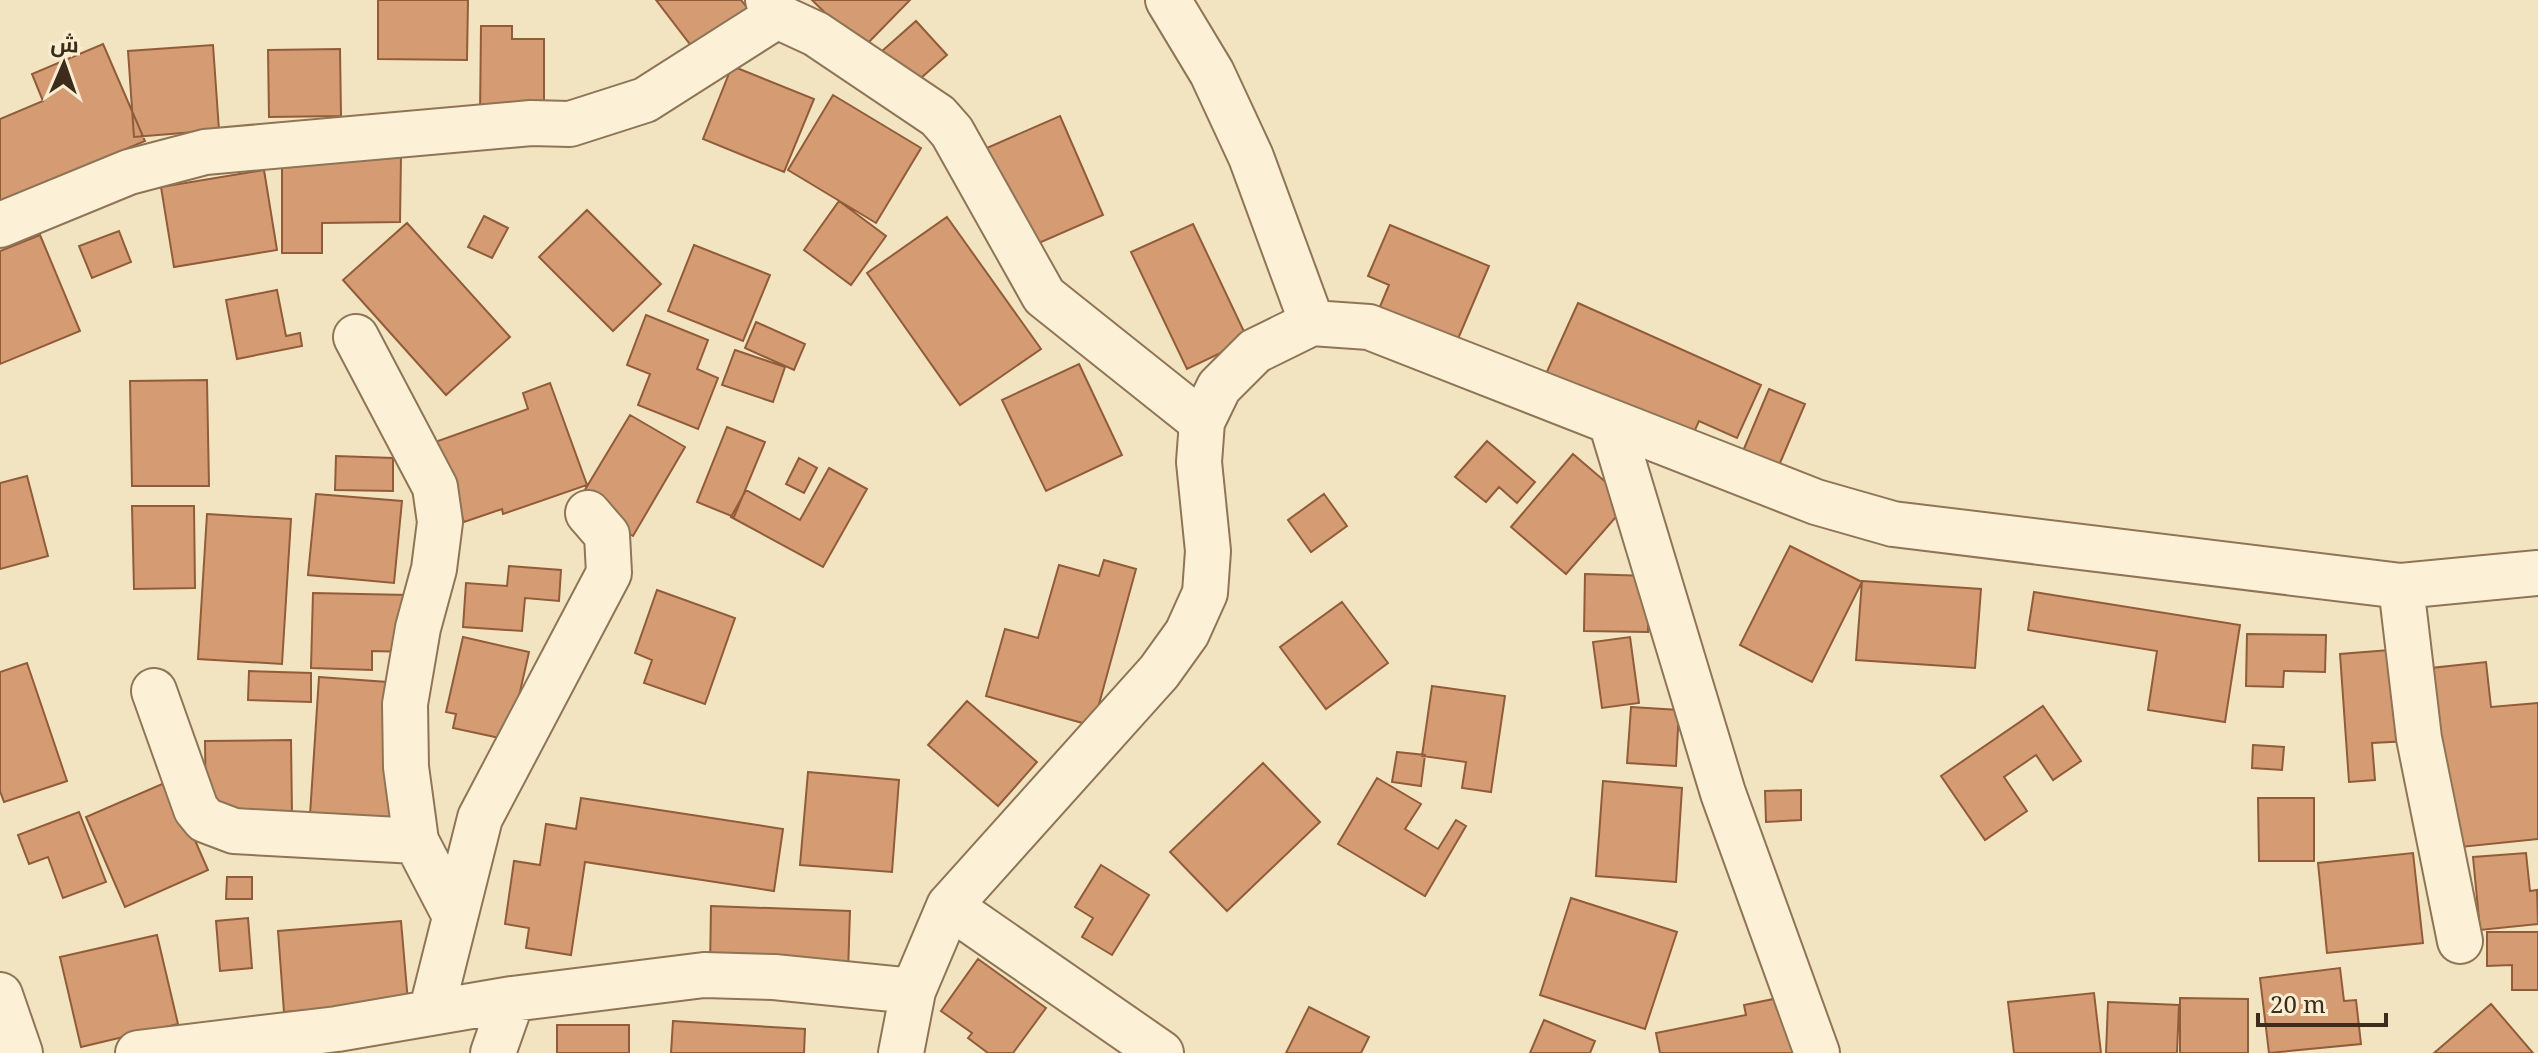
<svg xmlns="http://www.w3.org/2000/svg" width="2538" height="1053" font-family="'Noto Serif',Cairo,serif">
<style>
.building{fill:#d59c73;stroke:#915c39;stroke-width:2}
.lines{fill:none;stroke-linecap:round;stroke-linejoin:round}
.minor-casing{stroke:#8f7456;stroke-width:48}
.minor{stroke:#fcf1d6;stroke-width:44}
</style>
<rect width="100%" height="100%" fill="#f3e4c1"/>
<!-- building -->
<path class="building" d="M378,0H468L467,60L378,59Z
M656,0H741L749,10L696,52Z
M812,0H910L862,49Z
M916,21L947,55L913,85L882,51Z
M481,26H512V39H544V117H480Z
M103,44L145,141L0,202V119L43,101L32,74Z
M213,45L219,130L134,137L128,51Z
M340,49L341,116L269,117L268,50Z
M732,66L814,99L784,172L703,139Z
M833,95L921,148L876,223L788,170Z
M1060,116L1103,215L1023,250L980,151Z
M282,155H401L400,222L322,223V253H282Z
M264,170L277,250L174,267L161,187Z
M839,201L886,236L851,285L804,250Z
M587,210L661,284L613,331L539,257Z
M484,216L508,228L492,258L468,247Z
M947,217L1041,349L960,405L867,273Z
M407,223L510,337L446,395L343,280Z
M1193,224L1248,340L1187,369L1131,252Z
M1390,225L1489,266L1452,353L1374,321L1389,285L1368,276Z
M119,231L131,262L92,278L79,246Z
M40,235L80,331L0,364V251Z
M694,245L770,275L743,341L668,311Z
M277,290L286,336L300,333L302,346L237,359L226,300Z
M1578,303L1761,385L1737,438L1699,421L1690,441L1545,376Z
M646,315L708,340L697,369L718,378L698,429L638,405L650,374L627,365Z
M756,322L805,344L794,370L745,348Z
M735,350L785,367L773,402L722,385Z
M1079,364L1122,455L1046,491L1002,400Z
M207,380L209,486H132L130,381Z
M550,383L587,485L503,514L502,509L464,522L435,442L528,409L523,393Z
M1769,389L1805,404L1774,477L1738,463Z
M630,415L685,447L633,536L577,503Z
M727,427L765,442L734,517L697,502Z
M1487,441L1535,482L1517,503L1499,487L1486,502L1455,477Z
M1573,454L1629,502L1566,574L1511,527Z
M336,456L393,458V491L335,490Z
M799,458L817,468L804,493L786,484Z
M829,468L867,489L823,567L731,517L746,490L800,520Z
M27,476L48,556L0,569V483Z
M316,494L402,501L394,583L308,575Z
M1324,494L1347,526L1311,552L1288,520Z
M132,506H194L195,588L134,589Z
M207,514L291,519L282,664L198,659Z
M1790,546L1862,582L1812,682L1740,645Z
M1104,560L1136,569L1093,726L986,696L1005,629L1038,638L1059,565L1099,576Z
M509,566L561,570L559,601L525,598L522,631L463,627L466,583L507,586Z
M1585,574L1649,576L1648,632L1584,631Z
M1862,581L1981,589L1975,668L1856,660Z
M657,590L735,618L705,704L644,683L652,660L635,653Z
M2034,592L2240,625L2225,722L2148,710L2157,651L2028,630Z
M313,593L408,595L407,652L372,651V670L311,668Z
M1342,602L1388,663L1326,709L1280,647Z
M2247,634L2326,635L2325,672L2284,671L2283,687L2246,686Z
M463,637L529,652L509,740L453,728L456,714L446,712Z
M1630,637L1639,703L1602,708L1593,642Z
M2402,649L2409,741L2372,743L2375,780L2349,782L2340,654Z
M2486,662L2491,707L2538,703V839L2451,848L2431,668Z
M27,663L67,781L4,802L0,791V672Z
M249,671L311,673V702L248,700Z
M319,677L401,683L390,820L310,815Z
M1432,686L1505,696L1491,792L1462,788L1466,762L1422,756Z
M967,701L1037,762L998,806L928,745Z
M2043,706L2081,761L2053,780L2036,755L2004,777L2027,811L1985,840L1941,776Z
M1631,707L1679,710L1676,766L1627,763Z
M291,740L292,816L206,817L205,741Z
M2253,745L2284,747L2282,770L2252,768Z
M1397,752L1425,755L1421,786L1392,782Z
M1263,763L1320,822L1227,911L1170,852Z
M808,772L899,780L892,872L800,865Z
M1377,778L1421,804L1405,829L1438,849L1456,820L1466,826L1425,896L1338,844Z
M169,781L208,870L125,907L86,817Z
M1603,781L1682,788L1676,882L1596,876Z
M1801,790V820L1766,822L1765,791Z
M581,798L783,829L774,891L585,862L571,955L526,948L529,928L505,924L514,861L540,865L546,824L576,829Z
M2258,798H2314V861H2259Z
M79,812L106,882L63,898L48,857L29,864L18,835Z
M2413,853L2423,943L2327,953L2318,863Z
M2526,853L2530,891L2537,890L2538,924L2480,930L2473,857Z
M1101,865L1149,895L1112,955L1082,937L1093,918L1075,907Z
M227,877H252V899H226Z
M1571,898L1677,932L1645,1029L1540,995Z
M711,906L850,911L848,973L710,969Z
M248,918L252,968L220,971L216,921Z
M401,921L408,1002L284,1012L278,931Z
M2487,932H2538V990H2512V965L2487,966Z
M157,935L178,1024L81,1047L60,957Z
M978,959L1046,1008L1013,1053H988L968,1038L972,1033L941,1011Z
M2340,968L2344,1001L2356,1000L2361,1044L2269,1053L2260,978Z
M2094,993L2101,1053H2014L2008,1002Z
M1783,997L1795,1053H1660L1656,1033L1746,1015L1744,1005Z
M2180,998L2248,999V1053H2180Z
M2108,1002L2179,1005L2177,1053H2106Z
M2491,1004L2533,1053H2434Z
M1309,1007L1369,1037L1361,1053H1286Z
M1544,1020L1595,1041L1590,1053H1530Z
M673,1021L805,1029L804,1053H671Z
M557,1025H629V1053H557Z"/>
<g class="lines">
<!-- minor casing -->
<g class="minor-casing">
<path id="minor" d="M768,0L777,16L816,34L938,116L952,132L1044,296L1202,422
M1168,0L1212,73L1251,157L1312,323
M0,225L129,172L205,152L531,123L570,124L645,100L777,16
M356,337L435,487L440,522L434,569L418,628L405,704L406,767L416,841L455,916
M1611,422L1723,793L1817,1053
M2401,586L2419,738L2460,941
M154,691L196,809L205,820L234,831L416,841
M949,906L1161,1053
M0,995L20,1053
M431,1013L480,818L609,573L607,535L588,513
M138,1053L337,1029L512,999L704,975L774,977L913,991
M493,1053L512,999
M901,1053L913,991L949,906L1159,672L1187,633L1205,593L1208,551L1199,462L1202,422L1219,387L1255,351L1312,323L1369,327L1816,502L1893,524L2401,586L2538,573"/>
</g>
<!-- minor -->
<use href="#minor" class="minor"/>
</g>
<!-- north arrow -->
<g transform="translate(64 64) rotate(2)" stroke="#f9eed2" stroke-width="6" paint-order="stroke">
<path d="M0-6L14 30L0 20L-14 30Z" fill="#3d2c1c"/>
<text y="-12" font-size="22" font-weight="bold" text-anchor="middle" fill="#3d2c1c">ش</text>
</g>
<!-- scale -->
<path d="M2258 1013v12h128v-12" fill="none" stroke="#3d2c1c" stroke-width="4"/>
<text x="2270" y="1013" font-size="24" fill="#3d2c1c" stroke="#f9eed2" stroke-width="6" paint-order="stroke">20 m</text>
</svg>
